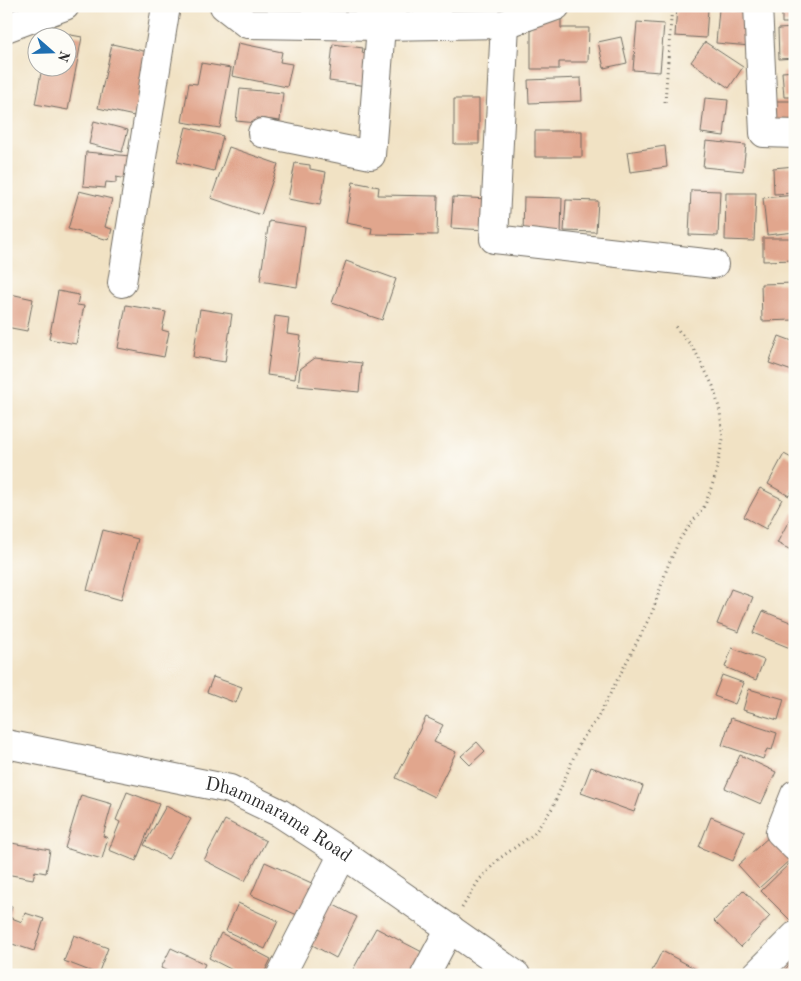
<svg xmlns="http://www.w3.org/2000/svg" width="801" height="981" font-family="'Old Standard TT',serif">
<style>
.building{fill:#e1a68d}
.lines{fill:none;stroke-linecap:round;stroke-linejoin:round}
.minor-casing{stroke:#706b61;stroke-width:30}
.path{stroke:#706b61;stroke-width:3;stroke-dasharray:1 4;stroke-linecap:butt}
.minor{stroke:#fff;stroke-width:28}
.labels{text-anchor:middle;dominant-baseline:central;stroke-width:4;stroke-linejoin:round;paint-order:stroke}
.street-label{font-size:19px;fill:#2b2b2b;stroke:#fdfcf7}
</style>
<rect width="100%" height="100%" fill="#fdfcf7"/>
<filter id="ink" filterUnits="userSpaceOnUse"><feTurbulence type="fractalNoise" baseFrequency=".02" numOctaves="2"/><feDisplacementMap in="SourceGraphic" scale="10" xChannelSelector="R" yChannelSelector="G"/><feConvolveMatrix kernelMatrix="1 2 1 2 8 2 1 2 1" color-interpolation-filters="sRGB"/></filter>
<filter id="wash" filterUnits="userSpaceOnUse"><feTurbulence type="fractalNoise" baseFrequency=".0096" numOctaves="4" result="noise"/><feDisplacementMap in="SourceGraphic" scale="20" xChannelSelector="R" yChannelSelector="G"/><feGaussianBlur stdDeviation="1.12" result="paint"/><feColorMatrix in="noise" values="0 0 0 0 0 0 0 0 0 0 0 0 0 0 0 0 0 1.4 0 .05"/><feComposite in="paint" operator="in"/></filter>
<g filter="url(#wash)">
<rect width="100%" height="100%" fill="#f1e2c4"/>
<g id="blocks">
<!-- building -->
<path class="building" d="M392,6H415L416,12L393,14Z
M428,6H455L456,11L428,14Z
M677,6L708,9L706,38L675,36Z
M782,6H795V23H782Z
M719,9L753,12L750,46L716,43Z
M531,17H561V28H589L588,62H559V69H531Z
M637,22L664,24L660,72L633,70Z
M795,28V58L779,59L778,29Z
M49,31L82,37L68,110L35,104L42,68H68V38H48Z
M621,37L627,63L604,68L598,42Z
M705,42L743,67L729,88L691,62Z
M238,43L282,52L280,62L292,64L287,87L232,76Z
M112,44L148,52L134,116L98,108Z
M333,44L363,48L362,53L367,54L368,86L329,81Z
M201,63L231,68L220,128L182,122L189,83L197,84Z
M795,71V97H784L782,72Z
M581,78L582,101L529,103L528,80Z
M240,89L283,93L280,121L257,118V123L236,121Z
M705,98L728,100L724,136L701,133Z
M454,99H479V144H454Z
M773,101H795V127L773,128Z
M94,121L128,130L122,152L89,144Z
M186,127L223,136L214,171L177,162Z
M535,131H582V157H535Z
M706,141L746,145L743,171L703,167Z
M665,146L667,167L630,172L627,152Z
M229,147L278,164L261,215L211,198Z
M86,152L130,156L127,179L116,177V183L106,182L105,188L83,186Z
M295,163L310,165V169L326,172L320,205L288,199Z
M795,166V193L774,194L773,168Z
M353,182L379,187L378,195L438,196L437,235L371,234L372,228L346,223Z
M691,190L720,191L718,236L689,235Z
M79,191L112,199L105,227L112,229L109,240L68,229Z
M726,193H756L754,241L725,240Z
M795,195V232L767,235L763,198Z
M453,197L488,199L486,230L451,228Z
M524,197L562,198L561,234L523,232Z
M566,200L598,201L596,232L564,231Z
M269,221L305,227L297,287L260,281Z
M763,238H795V260L763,261Z
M346,261L396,279L382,320L332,303Z
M795,283V320L762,321L761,284Z
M58,291L79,295L77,305L84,306L76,344L49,339Z
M6,293L33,299L27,331L6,327Z
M126,305L166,312L162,330L169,332L164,357L118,348Z
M200,309L232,314L225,362L193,357Z
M275,316L289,318L287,334L301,336L295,379L267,375Z
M779,336L795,342V372L769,363Z
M315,358L362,363L359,392L298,386L300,369Z
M784,454L795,460V485L789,496L768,484Z
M760,488L782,499L766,529L744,517Z
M793,513L795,514V552L777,543Z
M103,530L138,539L121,600L87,590Z
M731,589L753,597L739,632L717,624Z
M763,611L795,624V650L753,633Z
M732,648L764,660L756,680L725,667Z
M722,675L744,683L735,704L714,696Z
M213,677L242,687L236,703L207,692Z
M749,689L784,699L778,720L743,710Z
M426,717L443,725L434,742L456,752L434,797L396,778Z
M731,718L777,733L772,750L767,749L763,759L722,745Z
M477,742L485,751L470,765L461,756Z
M740,755L776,772L761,804L725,788Z
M591,767L643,786L634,812L581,793Z
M127,792L159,804L136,861L109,850L120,822L116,820Z
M81,795L112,804L103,836L108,838L102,859L65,848Z
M166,806L191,819L168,859L144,845Z
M711,817L745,831L733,861L699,847Z
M225,820L266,841L245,881L204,860Z
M771,835L792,858L759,888L738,865Z
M6,842L50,850L46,873L35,871L33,879L6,874Z
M794,859L795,860V916L790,920L761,891Z
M265,862L316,885L302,917L251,895Z
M743,890L770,916L741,947L714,921Z
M328,902L357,917L336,958L307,942Z
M238,903L278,921L265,949L226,931Z
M6,905L12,907L9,917L22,922L25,913L44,919L34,951L6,942Z
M376,928L424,953L412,975H350Z
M221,933L271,959L263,975H242L209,958Z
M74,935L108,948L98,974L64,961Z
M171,948L205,964L200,975H175L161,968Z
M662,951L696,969L693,975H650Z
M795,957V975H781Z"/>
</g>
</g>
<g filter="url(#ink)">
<use href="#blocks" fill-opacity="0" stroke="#706b61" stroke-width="1"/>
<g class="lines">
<!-- minor casing -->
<g class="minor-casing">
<g id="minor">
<path d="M224,6L247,24L381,26L505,24L556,6"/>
<path d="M758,6L764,133L795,134"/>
<path d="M505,24L494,239L714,264"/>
<path d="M6,28L65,6"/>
<path d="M262,133L371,155L381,26"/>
<path d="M122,283L166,6"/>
<path id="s1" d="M6,744L230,789L280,813L343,854L516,975"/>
<path d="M795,794L780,832L795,847"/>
<path d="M281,975L343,854"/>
<path d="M425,975L450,928"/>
<path d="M756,975L795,936"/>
</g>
</g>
<!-- path -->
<path class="path" d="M665,102L672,6
M462,908L479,880L500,858L534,834L553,807L580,742L597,719L652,613L667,568L680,539L705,505L715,477L723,439L720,411L713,386L694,349L674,325"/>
<!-- minor -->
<use href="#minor" class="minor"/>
</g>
</g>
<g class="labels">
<!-- street labels -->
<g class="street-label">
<text stroke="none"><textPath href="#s1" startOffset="285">Dhammarama Road</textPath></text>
</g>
</g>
<!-- margin -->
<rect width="801" height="981" fill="none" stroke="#fdfcf7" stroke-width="25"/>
<!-- north arrow -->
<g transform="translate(52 52) rotate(110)"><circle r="24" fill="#fdfcf7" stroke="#a9a8a5"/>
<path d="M0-4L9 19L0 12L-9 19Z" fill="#1f6fb2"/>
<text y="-8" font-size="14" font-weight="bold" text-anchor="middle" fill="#2b2b2b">N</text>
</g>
</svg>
